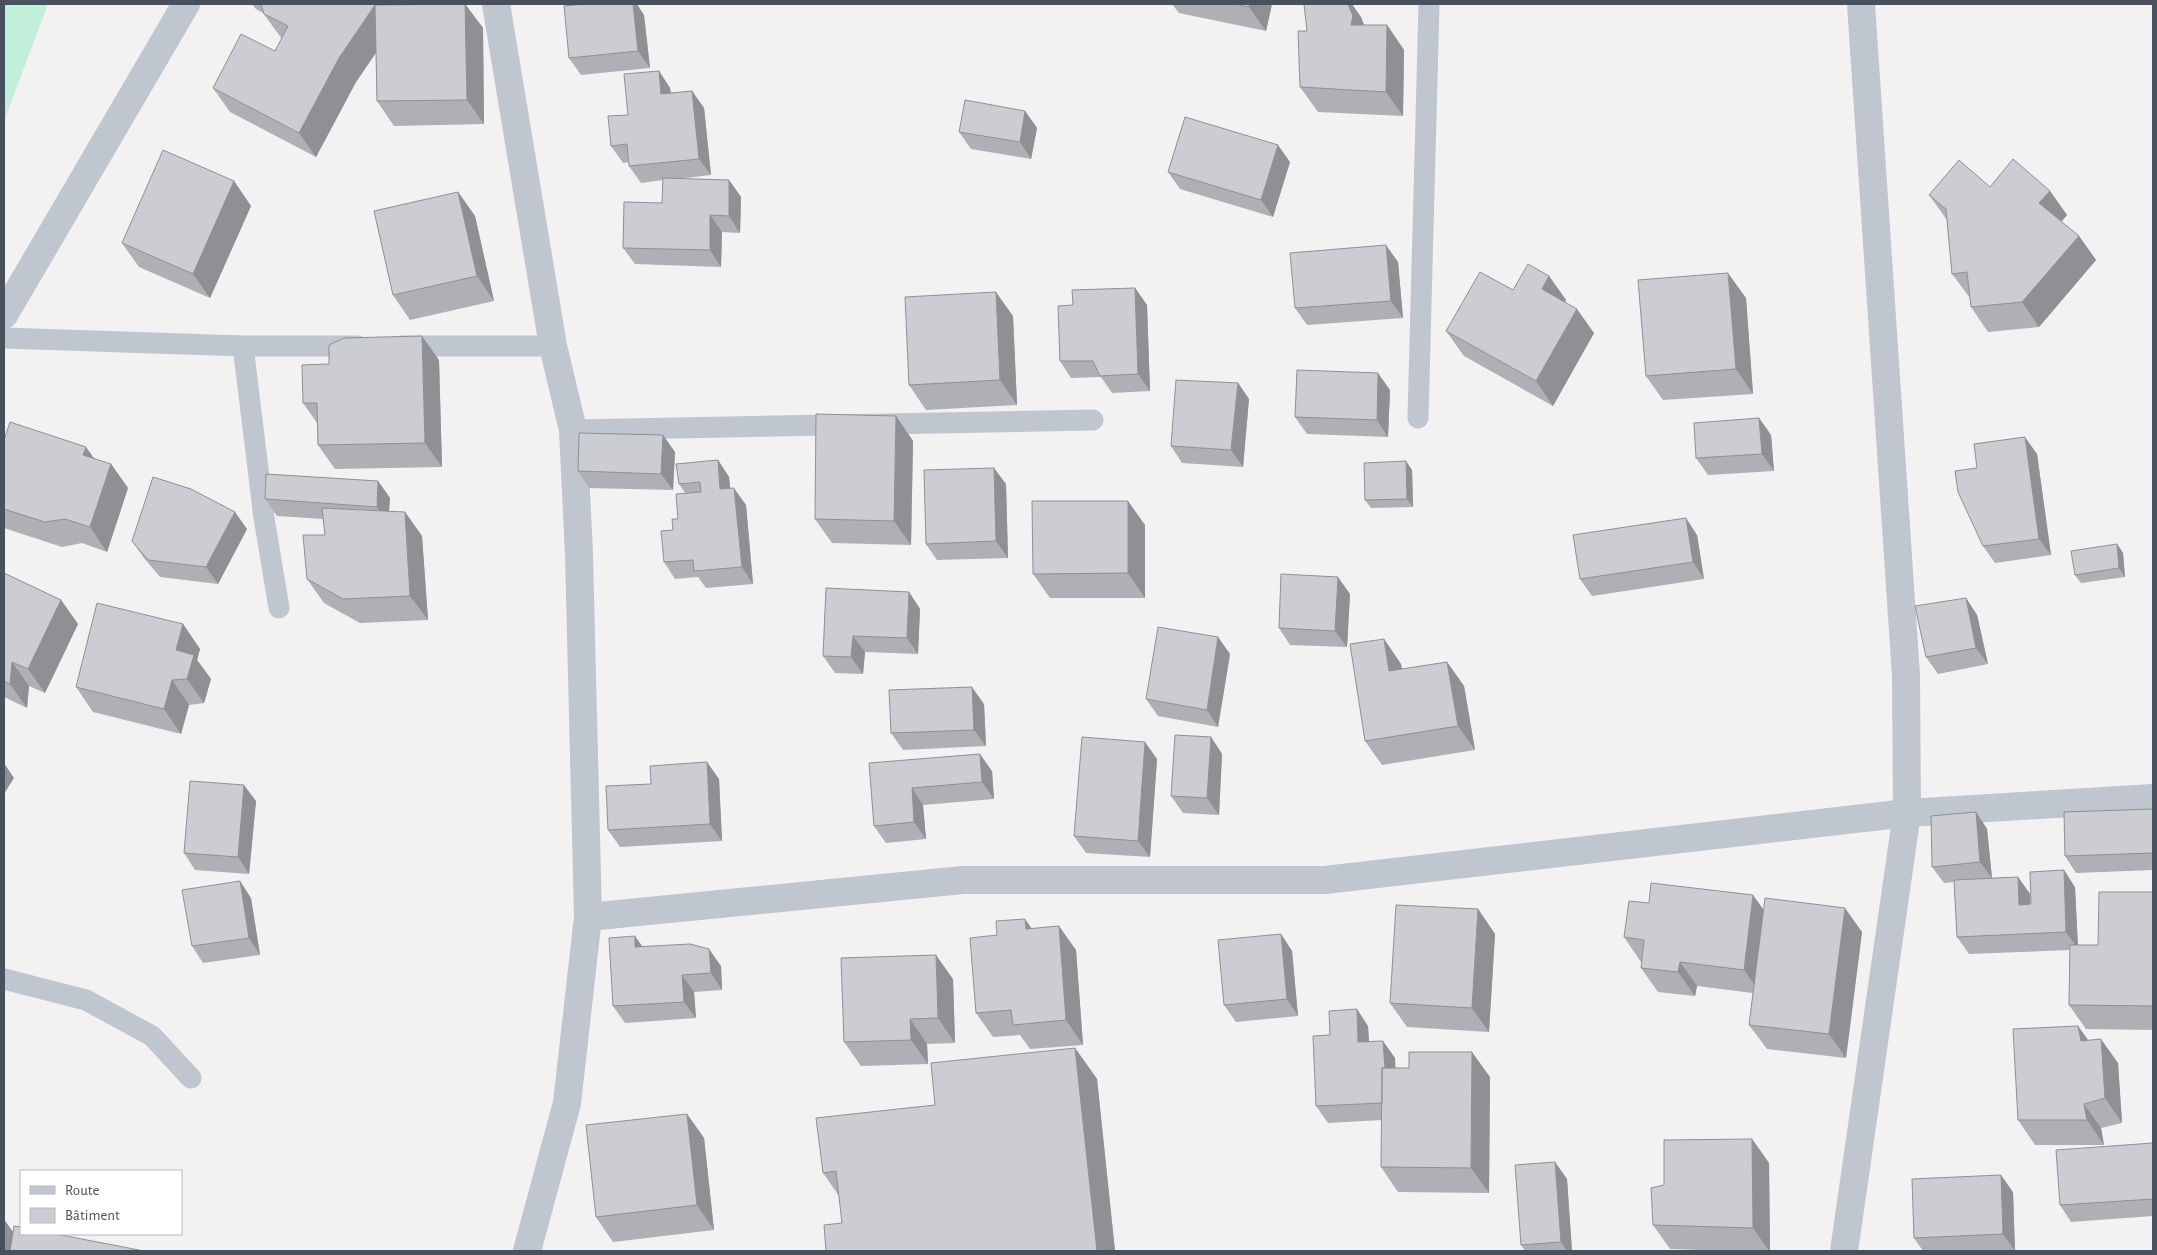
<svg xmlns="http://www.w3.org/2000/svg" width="2157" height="1255" font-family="'Alegreya Sans',sans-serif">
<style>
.green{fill:#c2efd9}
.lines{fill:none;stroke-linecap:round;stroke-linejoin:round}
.lane{stroke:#bfc6cf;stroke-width:21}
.street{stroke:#bfc6cf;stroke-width:28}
.wall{fill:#afb0b5}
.shaded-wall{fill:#8e9094}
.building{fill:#cbcdd3;stroke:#8e9094}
</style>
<rect width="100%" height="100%" fill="#f3f1f1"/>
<!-- green -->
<path class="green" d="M4,4H48L4,121Z"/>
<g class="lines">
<!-- lane -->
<path class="lane" d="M4,338L243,346H358
M243,346L264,518L279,608
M401,346H553
M1418,418L1429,4
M573,430L1093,420
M4,979L86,1000L152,1036L191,1078"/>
<!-- street -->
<path class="street" d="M496,4L553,346L573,430L579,554L588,917L567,1103L527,1251
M1861,4L1906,676L1907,813L2153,798
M4,315L186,4
M588,917L963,880H1325L1907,813L1844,1251"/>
</g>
<!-- wall -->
<path class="wall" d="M252,4H373L375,5L465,4L483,28L484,124L394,126L377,101L376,53L356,82L316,157L230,112L213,88L275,51L282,39L263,13L256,9Z
M1172,4H1272L1266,31L1179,13Z
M644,15L650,68L581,75L569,58Z
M1361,17L1364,25H1387L1404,50L1403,116L1318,112L1300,87L1307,31Z
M659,71L670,88L671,93L692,91L704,108L711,175L677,179L729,180L741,197L740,233L722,232L721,267L635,264L623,248L662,203L663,180L641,183L629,166V162L623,163L611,146Z
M1025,111L1037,128L1031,159L971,149L959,132Z
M1290,162L1273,217L1180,189L1168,172Z
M234,181L251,206L210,298L139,267L122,243Z
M1990,187L2050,191L2067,215L2061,222L2079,236L2096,260L2039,327L1988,332L1971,307L1970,298L1952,274L1947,220L1929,195Z
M458,192L475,216L494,301L410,320L393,295Z
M1398,262L1403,318L1307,325L1295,308Z
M1549,276L1566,300L1565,302L1594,333L1553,406L1464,356L1446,331L1513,290Z
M1135,288L1147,305L1150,391L1112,393L1101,377L1071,378L1060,361L1073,305Z
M1746,298L1753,394L1663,400L1646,376Z
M1013,316L1017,405L926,410L909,385Z
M439,360L442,467L335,469L318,445L317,423L303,403Z
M1238,383L1249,399L1243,467L1182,463L1171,446Z
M1390,390L1388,437L1307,434L1295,417Z
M896,416L913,441L911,545L832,543L815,519Z
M1759,418L1771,435L1774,471L1708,475L1696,458Z
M4,440L95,459L111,464L128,488L107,552L82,543L62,547L4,528Z
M675,452L673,490L589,488L578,471Z
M2037,454L2051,555L1995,563L1983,546L1977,468Z
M718,460L729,477L730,488L746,505L753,584L706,588L698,577L675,579L664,562L673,530L678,519L686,494L679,484Z
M1412,470L1413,507L1371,508L1365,500Z
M378,481L390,498L389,511L405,512L422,536L428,620L360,623L324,603L307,579L325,535L323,519L277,516L265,499Z
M1006,484L1008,558L937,560L926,544Z
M1145,525V598H1050L1033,574Z
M247,529L218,584L160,577L144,558L132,541Z
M1697,535L1704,579L1592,596L1580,579Z
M2117,544L2123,553L2125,577L2081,583L2075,575Z
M4,573L61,600L78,624L45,693L29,686L27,708L4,697Z
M909,592L920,609L918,654L865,652L863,674L835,673L823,656Z
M1350,594L1347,647L1290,645L1279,628Z
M1966,598L1977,615L1988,664L1938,674L1926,657Z
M183,624L200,649L197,660L211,679L204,703L189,705L181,734L93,712L76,687Z
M1384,639L1401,664L1402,669L1447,662L1464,686L1475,750L1382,765L1365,741Z
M1230,654L1218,727L1158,716L1146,699Z
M984,704L986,746L903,750L891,733Z
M1211,737L1222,754L1219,815L1183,813L1171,796Z
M1157,759L1150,857L1086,853L1074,836Z
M869,763L992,771L994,799L923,805L926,839L886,843L874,826Z
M719,779L722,841L620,847L608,830L651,784Z
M256,801L249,874L195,870L184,853Z
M2153,809V870L2076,873L2065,856Z
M1976,812L1987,829L1992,878L2018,877L2030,894V904L2075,887L2078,945H2098L2153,892V1030L2086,1029L2069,1005L2070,950L1969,954L1957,937L1954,882L1944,883L1932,867Z
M251,898L260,955L203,963L192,946Z
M1649,903L1764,910L1862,932L1846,1058L1767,1049L1749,1025L1753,993L1697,986L1695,996L1658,992L1641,968V962L1624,937Z
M1478,909L1495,934L1489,1032L1407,1027L1390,1003Z
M1031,928L1076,950L1083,1045L1030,1049L1020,1035L993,1037L976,1013L997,935Z
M1281,934L1292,951L1298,1016L1236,1022L1224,1005Z
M643,947L721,966L722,990L694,992L696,1018L625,1023L613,1006Z
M953,979L955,1043L927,1044L928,1064L861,1066L844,1042Z
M1368,1026L1369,1041L1395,1058V1068L1490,1077L1489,1193L1398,1192L1381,1167L1382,1120L1328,1123L1316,1106L1330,1035Z
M2078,1026L2088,1040L2118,1063L2122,1123L2101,1128L2104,1145H2035L2018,1120Z
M1075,1048L1097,1079L1115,1251H826L842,1223L839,1196L823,1173L935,1105Z
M687,1114L704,1138L714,1230L613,1242L596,1217Z
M1752,1139L1769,1163L1770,1251H1733L1670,1249L1653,1225L1664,1185Z
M2153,1143V1216L2071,1222L2060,1205Z
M1555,1162L1567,1179L1572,1251H1525L1521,1245Z
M2013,1192L2015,1251H1923L1914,1238Z"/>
<!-- shaded-wall -->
<path class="shaded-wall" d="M465,4L483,28L484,124L467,100Z
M633,4H637L644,15L650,68L638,51Z
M1250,4H1272L1266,31L1249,7Z
M1348,4H1352L1361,17L1370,40L1351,25Z
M375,5L392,29L356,82L316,157L299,133L339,58Z
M1387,25L1404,50L1403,116L1386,92Z
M659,71L670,88L673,111L661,94Z
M692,91L704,108L711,175L699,159Z
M1025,111L1037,128L1031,159L1020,142Z
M1278,145L1290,162L1273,217L1261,200Z
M729,180L741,197L740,233L729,216Z
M234,181L251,206L210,298L193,274Z
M2050,191L2067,215L2056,228L2039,203Z
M458,192L475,216L494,301L477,276Z
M710,215L722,232L721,267L710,250Z
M2079,236L2096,260L2039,327L2022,302Z
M1386,245L1398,262L1403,318L1391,301Z
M1728,273L1746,298L1753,394L1736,369Z
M1549,276L1566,300L1559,314L1542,289Z
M1135,288L1147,305L1150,391L1138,374Z
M996,292L1013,316L1017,405L1000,380Z
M1577,309L1594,333L1553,406L1536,381Z
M422,336L439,360L442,467L425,443Z
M1378,373L1390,390L1388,437L1377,420Z
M1238,383L1249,399L1243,467L1231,450Z
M896,416L913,441L911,545L894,521Z
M1759,418L1771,435L1774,471L1762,454Z
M663,435L675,452L673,490L661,474Z
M2025,437L2037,454L2051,555L2039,539Z
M86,447L103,471L83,455Z
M718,460L729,477L732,506L720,489Z
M1406,461L1412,470L1413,507L1407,499Z
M111,464L128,488L107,552L90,527Z
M994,468L1006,484L1008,558L996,541Z
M378,481L390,498L388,523L377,507Z
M734,488L746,505L753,584L742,567Z
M1128,501L1145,525V598L1128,573Z
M235,512L247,529L218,584L206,567Z
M405,512L422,536L428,620L410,596Z
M1686,518L1697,535L1704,579L1693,562Z
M2117,544L2123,553L2125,577L2119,568Z
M1338,577L1350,594L1347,647L1335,631Z
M909,592L920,609L918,654L907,638Z
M1966,598L1977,615L1988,664L1976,648Z
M61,600L78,624L45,693L28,669Z
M183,624L200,649L197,660L211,679L204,703L187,679L176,650Z
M853,636L865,652L863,674L851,657Z
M1218,637L1230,654L1218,727L1207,710Z
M1384,639L1401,664L1406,695L1389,671Z
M12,662L29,686L27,708L10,684Z
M1447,662L1464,686L1475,750L1458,726Z
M172,680L189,705L181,734L164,709Z
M972,687L984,704L986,746L974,730Z
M1211,737L1222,754L1219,815L1207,798Z
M1145,742L1157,759L1150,857L1138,841Z
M980,754L992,771L994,799L982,782Z
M707,762L719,779L722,841L710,824Z
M4,763L14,778L4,794Z
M244,785L256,801L249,874L238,857Z
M912,788L923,805L926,839L914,822Z
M1976,812L1987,829L1992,878L1980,862Z
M2064,870L2075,887L2078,949L2066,932Z
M2018,877L2030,894L2031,922L2019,905Z
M240,881L251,898L260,955L249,938Z
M1753,895L1771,920L1761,994L1744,970Z
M1845,908L1862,932L1846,1058L1829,1034Z
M1478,909L1495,934L1489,1032L1472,1008Z
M1025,919L1042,943L1026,929Z
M1059,926L1076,950L1083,1045L1066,1020Z
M1281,934L1292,951L1298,1016L1287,999Z
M635,936L647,953L635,947Z
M709,949L721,966L722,990L711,973Z
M936,955L953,979L955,1043L938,1018Z
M1680,962L1697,986L1695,996L1678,972Z
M682,975L694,992L696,1018L684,1002Z
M1357,1009L1368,1026L1370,1058L1358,1042Z
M910,1019L927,1044L928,1064L911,1040Z
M2078,1026L2095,1050L2081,1041Z
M2101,1039L2118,1063L2122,1123L2105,1098Z
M1383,1041L1395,1058L1398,1120L1387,1103Z
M1075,1048L1097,1079L1115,1251H1097Z
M1472,1052L1490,1077L1489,1193L1471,1168Z
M2084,1104L2101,1128L2104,1145L2087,1120Z
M687,1114L704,1138L714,1230L697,1205Z
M1752,1139L1769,1163L1770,1251H1769L1753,1228Z
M1555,1162L1567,1179L1572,1251H1567L1561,1242Z
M2001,1175L2013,1192L2015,1251L2003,1234Z
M4,1219L19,1241L17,1251H4Z"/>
<!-- building -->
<path class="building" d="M261,4H373L375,5L339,58L299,133L213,88L241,34L275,51L288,26L264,14Z
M465,4L467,100L377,101L375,5Z
M584,4H633L638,51L569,58L564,6Z
M1234,4H1250L1249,7Z
M1304,4H1348L1353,16L1351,25H1387L1386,92L1300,87L1298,31H1307Z
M659,71L661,94L692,91L699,159L629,166L627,144L611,146L608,116L628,115L624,74Z
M965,100L1025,111L1020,142L959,132Z
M1185,117L1278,145L1261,200L1168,172Z
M163,150L234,181L193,274L122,243Z
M2013,159L2050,191L2039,203L2079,236L2022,302L1971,307L1967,272L1952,274L1946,209L1929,195L1959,160L1990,187Z
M663,178L729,180V216L710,215V250L623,248L624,202L662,203Z
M458,192L477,276L393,295L374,211Z
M1386,245L1391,301L1295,308L1290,253Z
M1528,264L1549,276L1542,289L1577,309L1536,381L1446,331L1480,272L1513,290Z
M1728,273L1736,369L1646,376L1638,280Z
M1135,288L1138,374L1100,376L1093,361H1060L1058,306L1073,305L1072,290Z
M996,292L1000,380L909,385L905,297Z
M422,336L425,443L318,445L317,403H303L302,365L329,364V345L344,338Z
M1297,370L1378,373L1377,420L1295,417Z
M1176,380L1238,383L1231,450L1171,446Z
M816,414L896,416L894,521L815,519Z
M1759,418L1762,454L1696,458L1694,423Z
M10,422L86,447L83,455L111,464L90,527L65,519L45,522L4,509V440Z
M579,433L663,435L661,474L578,471Z
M2025,437L2039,539L1983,546L1958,492L1955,471L1977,468L1974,444Z
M718,460L720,489L734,488L742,567L694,571L693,560L664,562L661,531L673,530L672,519H678L676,494L701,492L700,482L679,484L676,464Z
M1406,461L1407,499L1365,500L1364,463Z
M994,468L996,541L926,544L924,470Z
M266,474L378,481L377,507L265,499Z
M153,477L191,489L235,512L206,567L148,560L132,541Z
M1032,501H1128V573L1033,574Z
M322,508L405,512L410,596L343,599L307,579L303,535H325Z
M1686,518L1693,562L1580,579L1573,535Z
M2117,544L2119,568L2075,575L2071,551Z
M4,573L61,600L28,669L12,662L10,684L4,681Z
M1281,574L1338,577L1335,631L1279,628Z
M826,588L909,592L907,638L853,636L851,657L823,656Z
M1966,598L1976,648L1926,657L1915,606Z
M97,603L183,624L176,650L194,655L187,679L172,680L164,709L76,687Z
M1158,627L1218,637L1207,710L1146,699Z
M1384,639L1389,671L1447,662L1458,726L1365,741L1350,644Z
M972,687L974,730L891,733L889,690Z
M1175,735L1211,737L1207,798L1171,796Z
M1082,737L1145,742L1138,841L1074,836Z
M980,754L982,782L912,788L914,822L874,826L869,763Z
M707,762L710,824L608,830L606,786L651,784L650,766Z
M190,781L244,785L238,857L184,853Z
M2153,809V853L2065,856L2064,812Z
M1976,812L1980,862L1932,867L1931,816Z
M2064,870L2066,932L1957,937L1954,880L2018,877L2019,905L2031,904L2030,872Z
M240,881L249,938L192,946L182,890Z
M1651,883L1753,895L1744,970L1680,962L1678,972L1641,968L1644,940L1624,937L1629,901L1649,903Z
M2099,892H2153V1006L2069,1005L2070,945H2098Z
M1765,898L1845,908L1829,1034L1749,1025Z
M1396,905L1478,909L1472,1008L1390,1003Z
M1025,919L1026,929L1059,926L1066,1020L1013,1025L1011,1010L976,1013L970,938L997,935L996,921Z
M1281,934L1287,999L1224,1005L1218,940Z
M635,936V947L690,944L709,949L711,973L682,975L684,1002L613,1006L609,938Z
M936,955L938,1018L910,1019L911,1040L844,1042L841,958Z
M1357,1009L1358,1042L1383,1041L1385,1068H1382V1103L1316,1106L1313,1036L1330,1035L1329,1011Z
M2078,1026L2081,1041L2101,1039L2105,1098L2084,1104L2087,1120H2018L2013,1029Z
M1075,1048L1097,1251H826L824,1225L842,1223L836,1171L823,1173L816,1118L935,1105L931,1063Z
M1409,1052H1472L1471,1168L1381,1167L1382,1068H1409Z
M687,1114L697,1205L596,1217L586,1125Z
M1752,1139L1753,1228L1653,1225L1651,1188L1664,1185V1140Z
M2153,1143V1199L2060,1205L2056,1150Z
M1555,1162L1561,1242L1521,1245L1515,1165Z
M2001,1175L2003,1234L1914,1238L1912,1179Z
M14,1226L21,1227V1234H56L144,1251H10Z"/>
<!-- border -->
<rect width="2157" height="1255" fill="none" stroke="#49515e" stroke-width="10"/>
<!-- legend -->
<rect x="20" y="1170" width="162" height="65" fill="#ffffff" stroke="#b6b9bf"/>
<rect x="30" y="1186" width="25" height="8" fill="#bfc6cf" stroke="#b6b9bf"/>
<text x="65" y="1195" font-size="15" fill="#49515e">Route</text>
<rect x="30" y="1208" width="25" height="15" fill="#cbcdd3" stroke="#b6b9bf"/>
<text x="65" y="1220" font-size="15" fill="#49515e">Bâtiment</text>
</svg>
